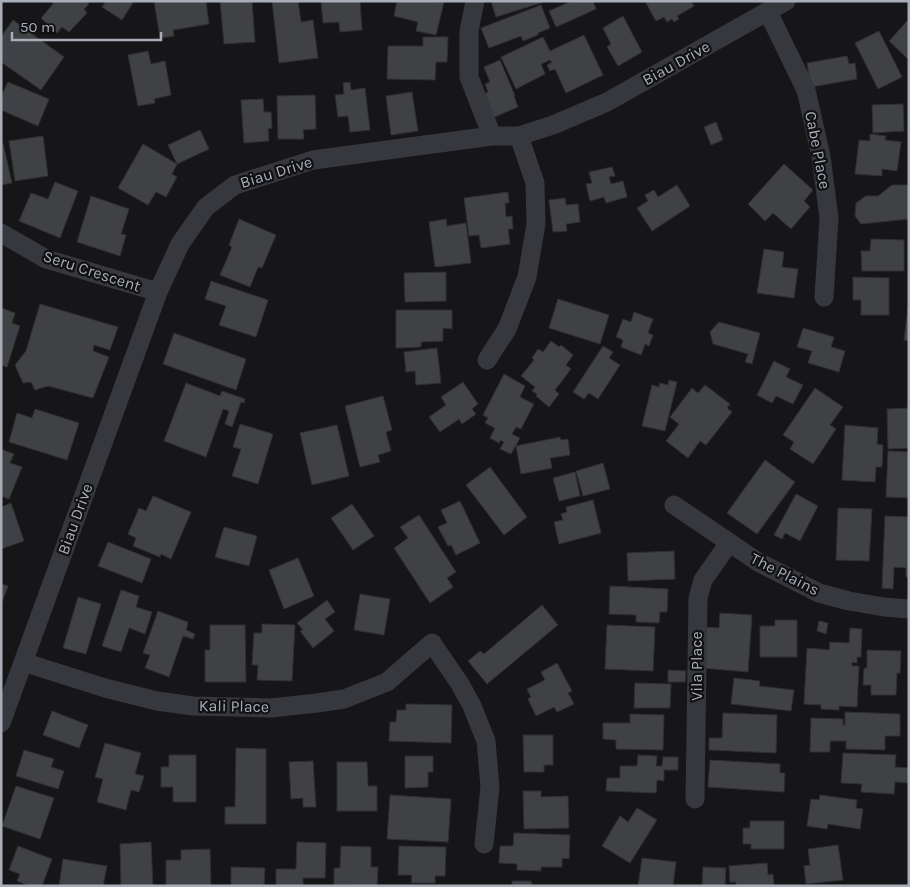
<svg xmlns="http://www.w3.org/2000/svg" width="910" height="887" font-family="Karla,sans-serif">
<style>
.building{fill:#404145;stroke:#303034}
.lines{fill:none;stroke-linecap:round;stroke-linejoin:round}
.minor{stroke:#37383d;stroke-width:19}
.labels{text-anchor:middle;dominant-baseline:central;stroke-width:4.5;stroke-linejoin:round;paint-order:stroke}
.street-label{font-size:16px;fill:#a8adb8;stroke:#111113}
</style>
<rect width="100%" height="100%" fill="#161618"/>
<!-- building -->
<path class="building" d="M51,1H87L89,4L84,9L87,13L69,32L62,27L57,33L41,18L53,4Z
M106,1H134L122,20L102,7Z
M154,1H206L209,24L173,30L174,36L160,38Z
M220,1H252L255,42L224,44Z
M272,1H298L301,22L313,20L318,58L279,63Z
M321,1H360L362,30L340,32L339,22L323,23Z
M397,1L444,2L436,35L416,31L418,22L394,16Z
M491,1H544V2L496,17Z
M572,1H593L596,9L556,27L549,11Z
M650,1H691L694,6L677,16L679,19L674,22L672,19L667,22L664,17L656,21L646,3Z
M541,5L550,28L538,33V35L523,41L521,36L489,48L481,28Z
M623,16L642,52L618,66L607,47L611,44L603,28Z
M909,19V60L889,41Z
M13,20L64,57L41,90L1,62V37Z
M879,31L902,77L878,89L855,43Z
M584,35L603,75L566,93L555,69L550,71L547,65L552,62L550,60L541,64L545,74L516,89L501,57L543,37L550,51Z
M423,37H448L447,62H436L435,80L387,79L388,46H423Z
M148,51L151,64L165,61L171,95L154,99L155,103L138,106L128,55Z
M847,56L849,64L855,63L857,79L811,87L807,63Z
M500,60L515,96H514L518,107L490,119L481,95L488,92L485,84L490,82L484,67Z
M8,82L49,99L38,126L1,110V97Z
M350,82L351,90L365,88L370,130L350,132L348,116L338,117L335,95L344,94L343,83Z
M412,92L418,131L391,135L386,96Z
M315,95L316,129L303,130L304,139H278L277,96Z
M263,99L264,112H271L272,128L268,129L269,141L244,143L241,100Z
M903,104L904,131L873,133L872,105Z
M716,122L723,140L711,145L704,127Z
M200,130L209,149L177,164L168,145Z
M870,134L886,136L885,140L901,142L897,171L882,169V176L855,174L859,140L870,141Z
M43,136L48,176L15,181L9,141Z
M3,143L12,183L1,185V144Z
M143,144L177,164L172,174L177,177L166,197L156,192L148,205L118,188Z
M784,164L813,190L804,201L810,207L791,229L773,213L765,221L748,204Z
M612,167L615,176L609,177L611,184L623,181L627,197L606,203L604,197L590,201L586,184L592,183L589,172Z
M55,182L78,191L60,238L19,221L31,193L48,199Z
M677,185L690,206L652,231L637,208L648,201L645,195L654,190L658,197Z
M892,185H909V219L861,224L855,216L856,203L866,196H878Z
M508,192L509,203H505L506,217L512,216L513,229H508L510,244L481,248L479,235L469,236L464,198Z
M91,196L129,209L121,234L126,235L120,256L77,242Z
M565,198L566,205L578,204L580,222L566,224L567,231L553,232L549,200Z
M239,219L276,235L262,268L258,267L250,287L220,275L232,247L229,245Z
M446,219L447,226L466,223L471,263L435,267L429,222Z
M871,239L904,240V271H862L861,251H870Z
M764,249L784,252L782,267L798,269L794,298L757,293Z
M446,272V301L405,302L404,273Z
M853,277L889,278V315H861V300H853Z
M211,281L268,300L256,337L219,325L226,306L205,299Z
M558,299L609,315L600,344L549,328Z
M40,304L118,327L110,350L94,345L93,351L109,357L93,398L48,386L35,390L31,382L23,383L15,365L26,351Z
M908,306H909V341L904,340Z
M1,308L15,313L12,323L20,326L7,367L1,365Z
M396,310H452V329L443,328V341L421,342V347L396,348Z
M634,312L653,319L648,333L653,335L649,346L645,344L641,355L621,347L623,340L616,337L623,319L631,322Z
M719,322L760,333L752,364L745,362L748,354L713,344L710,332Z
M803,328L834,337L831,347L845,351L839,372L808,363L812,351L797,347Z
M174,333L246,359L236,390L163,364Z
M551,341L559,347L561,345L573,355L566,365L571,369L555,390L559,394L549,407L536,396L537,394L532,391L535,387L521,376L534,360L532,358L538,349L543,352Z
M603,346L613,352L609,358L620,365L598,399L589,393L584,399L573,392Z
M437,348L441,383L416,385L415,371L406,372L404,352Z
M774,361L790,369L786,377L803,385L793,404L776,396L772,403L757,395Z
M504,374L525,386L520,397L534,404L521,429L516,427L512,434L520,438L511,454L500,449L504,442L501,440L499,443L490,438L495,428L485,423L488,418L483,415Z
M669,380L677,382L665,431L642,426L652,385L659,387L660,383L668,385Z
M463,382L478,404L472,409L476,414L462,424L459,419L440,432L429,417L446,405L441,397Z
M186,383L220,396L222,391L245,399L244,403L241,402L232,427L225,424L229,411L223,409L206,457L164,441Z
M705,385L730,404L727,408L732,412L706,445L700,441L688,458L666,441L679,424L670,417L692,388L698,393Z
M815,388L843,407L830,425L836,429L813,464L790,449L794,442L783,435Z
M383,396L392,430L386,432L391,451L378,455L380,462L360,467L345,406Z
M909,408V448L888,449L887,409Z
M35,409L79,423L67,460L9,442L17,413L32,418Z
M240,424L273,434L258,484L232,476L241,449L233,447Z
M337,425L349,476L312,485L300,433Z
M845,425L878,428L877,444L883,445L882,467H876L875,482L842,480Z
M560,437L561,440L568,439L570,455L550,458L552,468L521,474L516,446Z
M1,449L14,454L10,463L22,467L9,499L1,496Z
M888,451L909,452V498L886,497Z
M765,460L795,482L757,534L727,513Z
M603,463L610,489L583,496L576,471Z
M490,467L527,517L504,535L466,485Z
M575,472L580,496L559,501L553,478Z
M796,494L818,506L800,541L785,533L782,539L774,535Z
M153,496L191,512L171,559L161,554L160,557L133,546L136,538L128,534L139,508L146,511Z
M593,500L601,533L559,544L554,522L563,520L561,514L567,512L566,507Z
M460,501L480,543L456,555L451,545L448,546L438,527L447,523L441,510Z
M11,503L24,541L1,549V507Z
M352,504L374,536L353,550L331,518Z
M838,508L872,509L869,561L836,560Z
M419,515L456,572L447,578L453,587L430,603L394,548L408,538L400,527Z
M885,516L909,517V577H906V568L894,567L893,589L882,588Z
M224,527L257,536L249,566L215,557Z
M108,542L151,559L142,583L98,566Z
M674,551L675,579L628,581L627,553Z
M298,558L314,596L284,609L269,570Z
M1,584L8,586L1,605Z
M610,586L668,589L667,612H660L659,623L636,622V615L609,614Z
M121,590L139,596L136,607L152,612L145,634L129,628L121,652L102,646Z
M360,594L390,599L384,635L354,630Z
M78,597L101,604L86,654L63,648Z
M327,600L335,612L325,619L334,631L313,648L300,631L303,630L297,623Z
M542,605L558,625L487,684L468,661L480,651L484,654Z
M158,611L188,622L186,630L195,634L193,639L183,636L169,677L145,668L150,655L143,653Z
M720,613L752,615L748,672L702,668L704,627L719,628Z
M775,620H797V657H760V626H775Z
M819,621L828,623L826,634L817,631Z
M262,624L295,625L292,681L257,680L258,665H252L254,633H262Z
M210,625H245L246,682H205V650H210Z
M607,625L655,627L653,671L605,669Z
M850,628L862,629L861,657H857V663L852,662V666H859L857,707L839,706V710L821,709V705L804,704L807,648L829,650L830,642L849,643Z
M867,650L901,651L900,673H897L896,695H871V685H863L864,668H867Z
M557,663L572,691L568,693L574,704L557,712L554,707L536,716L528,699L531,697L527,689L545,680L541,672Z
M668,670L686,671L685,682H668Z
M734,678L760,681L759,686L794,690L791,711L731,704Z
M635,683L671,684L670,708H634Z
M406,704L452,705L451,743L389,741L390,722H396L397,710H406Z
M52,711L88,725L79,748L43,735Z
M845,712L900,714V736H885V750L846,749V741H830V752H810L811,718L843,719V725H845Z
M723,713L777,715L776,753L709,750V738H722Z
M630,714L664,715L663,750L616,749V740L603,739V723H630Z
M523,735H553V765H544V772H524Z
M105,743L141,753L135,774L144,776L139,792L131,790L126,810L97,802L103,779L95,777Z
M236,748L266,749V824H225V807H235Z
M24,750L54,759L51,767L64,771L58,789L16,776Z
M843,753L896,755L895,767L909,768V783L895,782L894,794L861,792L862,784L841,783Z
M169,755H196V802H173V787H161V767H169Z
M638,755L657,756L656,766H662L663,757H678V770H664V781L657,780L656,793L606,791L607,778H620V766H637Z
M405,756H433V772H428V787L405,788Z
M710,760L780,764V773H785L784,792L708,787Z
M313,761L316,807H303V798L291,799L289,762Z
M337,762H367L368,786H377V811H337Z
M16,786L54,798L40,839L2,826Z
M523,791H541V797L568,796L569,828L524,829Z
M390,795L451,799L448,842L387,839Z
M820,795L857,800L856,808L863,809L860,829L828,824L827,829L807,826L811,799L819,800Z
M637,808L657,820L630,863L602,846L620,816L628,822Z
M750,821H784V849H751V844H743V828H750Z
M514,833L570,835L569,859L562,858V867H541V871L517,870V864L499,863L500,846H513Z
M151,842L153,886H121L120,844Z
M297,842L326,843L325,878H303V886H276V869H296Z
M838,845L843,880L806,884L804,866L810,865L808,849Z
M18,846L52,859L42,886H29L17,881L20,874L9,870Z
M341,846L371,847V867H378L377,886L334,885V868H340Z
M399,846L446,847L445,876H435V883H411L412,875H398Z
M210,849L211,886H166V860H181V850Z
M642,858L676,862L673,886H638Z
M63,859L107,866L103,886H59Z
M767,863L768,875L773,874L774,886H736V882H730L729,866Z
M231,867L265,868L264,886H231Z
M703,867L726,868L725,886H702Z
M512,881H531L532,885L553,886H512Z"/>
<g class="lines">
<!-- minor -->
<path class="minor" d="M475,1L469,31V77L492,136
M768,12L806,90L821,156L829,218L824,297
M1,233L46,259L158,292
M487,360L507,329L527,277L536,224L535,183L519,136
M674,505L758,562L819,593L849,601L884,607L909,609
M23,662L105,688L157,701L193,706L271,708L317,703L344,699L387,682L432,643L460,684L472,706L486,741L490,787L484,844
M1,723L158,292L180,244L206,207L235,185L313,160L492,136H519L553,125L607,102L786,1
M695,799L698,598L703,580L729,543"/>
</g>
<g class="labels">
<!-- street labels -->
<g class="street-label">
<text transform="translate(676 63) rotate(-29)">Biau Drive</text>
<text transform="translate(818 150) rotate(79)">Cabe Place</text>
<text transform="translate(276 172) rotate(-17)">Biau Drive</text>
<text transform="translate(92 271) rotate(18)">Seru Crescent</text>
<text transform="translate(75 519) rotate(-70)">Biau Drive</text>
<text transform="translate(785 574) rotate(27)">The Plains</text>
<text transform="translate(696 666) rotate(-90)">Vila Place</text>
<text transform="translate(234 706) rotate(1)">Kali Place</text>
</g>
</g>
<!-- border -->
<rect width="910" height="887" fill="none" stroke="#a8adb8" stroke-width="5"/>
<!-- scale -->
<path d="M12 32v8h149v-8" fill="none" stroke="#a8adb8" stroke-width="2.5"/>
<text x="20" y="32" font-size="15" fill="#a8adb8" stroke="#111113" stroke-width="4" paint-order="stroke">50 m</text>
</svg>
